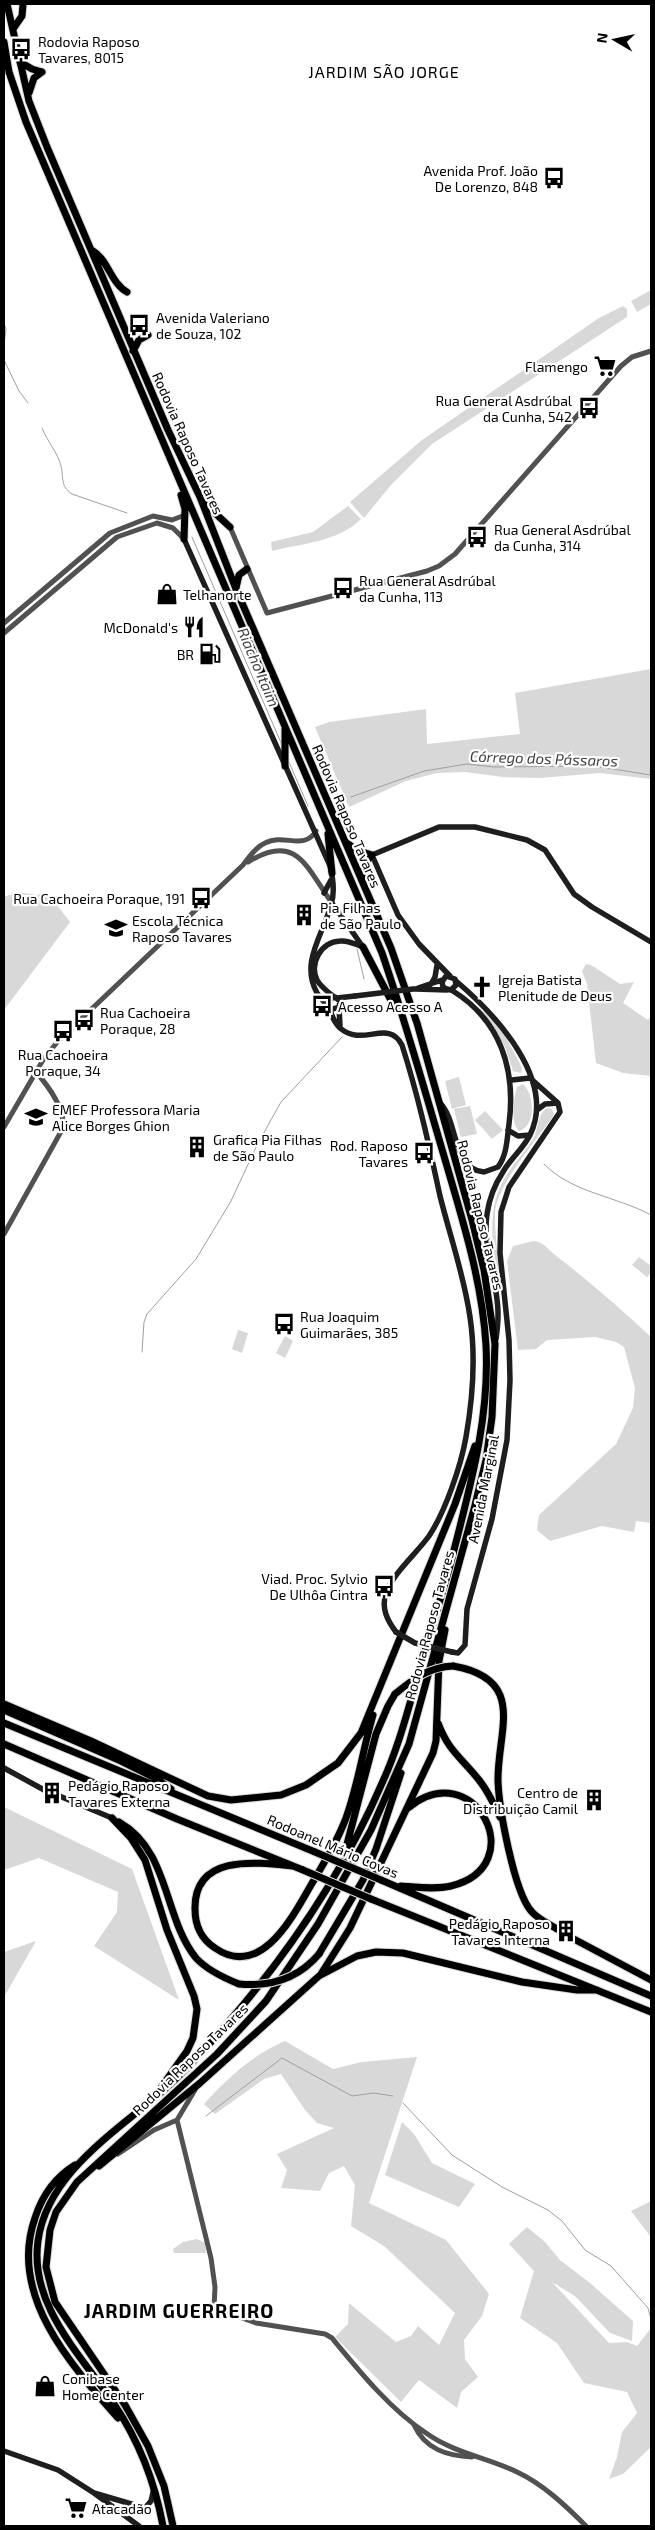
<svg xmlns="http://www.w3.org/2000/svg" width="655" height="2530" font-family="'Exo 2',sans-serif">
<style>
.green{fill:#d8d8d8}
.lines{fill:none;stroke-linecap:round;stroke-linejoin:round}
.stream{stroke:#9f9f9f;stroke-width:1}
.secondary-tunnel{stroke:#d9d9d9;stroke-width:5.5;stroke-dasharray:5.5 3;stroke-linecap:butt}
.motorway-tunnel{stroke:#d9d9d9;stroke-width:7;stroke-dasharray:7 3.5;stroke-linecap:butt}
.motorway-casing{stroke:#dbdbdb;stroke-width:9}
.tertiary{stroke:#515151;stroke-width:5}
.secondary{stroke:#1e1e1e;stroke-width:5.5}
.motorway{stroke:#000;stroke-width:7}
.motorway-bridge-casing{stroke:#dbdbdb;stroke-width:9;stroke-linecap:butt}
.secondary-bridge{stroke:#1e1e1e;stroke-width:5.5}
.motorway-bridge{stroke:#000;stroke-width:7}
.labels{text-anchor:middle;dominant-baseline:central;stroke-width:4.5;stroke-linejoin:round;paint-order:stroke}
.poi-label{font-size:14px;fill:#000;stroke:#fff;text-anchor:start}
.street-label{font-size:14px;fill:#000;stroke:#fff}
.water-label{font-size:15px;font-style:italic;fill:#404040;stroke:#fff}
.quarter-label{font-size:16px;letter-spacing:1px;fill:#000;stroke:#fff}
.district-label{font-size:19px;font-weight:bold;letter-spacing:1px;fill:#000;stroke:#fff}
</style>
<rect width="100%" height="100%" fill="#fff"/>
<!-- green -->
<path class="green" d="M651,290V304L637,312L631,301Z
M623,306L627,309V317L432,444L391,485L364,518L350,502L422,440L599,318Z
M348,506L361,519C338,542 303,543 272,551L271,542L313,532Z
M651,669V779L600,773L540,778L503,777L465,772L437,773L406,781L349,807L315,727L329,722L426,709L427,744L520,734L515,693Z
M18,892L37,895L47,892L70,922L4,1010V897Z
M586,964L591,965L620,984L634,982L623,1003L648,1020L651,1016V1076L623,1073L596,1063L587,984L582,971Z
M480,1009C499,1021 512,1048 522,1068L521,1073L513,1071L505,1047Z
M459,1077L466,1105L452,1109L445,1081Z
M523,1084C535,1095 536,1126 519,1131C510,1124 514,1098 517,1087Z
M470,1106L477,1134L461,1137L454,1109Z
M547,1108L552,1109L554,1115C536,1141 504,1176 496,1206C492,1225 502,1273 497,1282C493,1246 485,1209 506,1176C514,1163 525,1152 533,1139C539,1129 537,1114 547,1108Z
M485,1111L503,1130L492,1139L475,1120Z
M534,1241C543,1242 548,1249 555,1255C589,1281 620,1308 651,1337V1523L636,1521L634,1532L602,1526L550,1541L537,1530L539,1515L616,1444L633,1408L635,1388L624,1347L616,1342L595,1337L547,1340L536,1349L518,1350L507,1261L513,1246Z
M639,1257L651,1266V1273L647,1277L632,1265Z
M238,1330L248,1333L242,1353L232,1349Z
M285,1336L293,1341L285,1358L276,1353Z
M4,1807L132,1869L179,2000L94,1946L117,1912L118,1892L39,1858L4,1870Z
M36,1941L4,1997V1952Z
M285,2041L333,2069L362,2062L417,2057L369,2203L446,2240L489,2294L482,2316L464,2340L465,2359L478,2377L461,2392L457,2408L419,2380L401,2402L335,2337L348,2324L349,2303L396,2342L411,2336L418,2326L439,2345L455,2313L384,2246L351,2226L355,2185L344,2166L329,2173L320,2191L281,2188L287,2170L277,2154L334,2128L317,2123L305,2110L281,2074L264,2079L215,2114L204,2104C226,2079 254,2054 285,2041Z
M402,2122L414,2134L432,2163L475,2184L459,2207L385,2175Z
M651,2201V2237L631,2211Z
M527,2227L545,2242L560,2260L590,2283L633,2321L632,2341L610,2333L575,2296L552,2282L609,2343L627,2342L637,2346L651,2328V2447L623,2474L609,2479L617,2457L622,2432L637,2413L627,2392L584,2383L557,2343L520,2318L534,2271L509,2244Z
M197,2239L205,2243L206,2253H174L173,2249L183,2242Z"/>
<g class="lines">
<!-- stream -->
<path class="stream" d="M4,324L6,329L4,344
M4,360L19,391L28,403
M42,428C47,441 58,453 61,466C64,479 60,486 72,494L127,513
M192,537L282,745
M288,760L308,806
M351,797L424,771L467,764L494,767L594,766L651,775
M357,949L364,979
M544,1164C572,1193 616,1196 651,1215
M142,1352L144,1322L147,1314L196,1259L231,1201L258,1143L281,1102L342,1037
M403,2103L452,2155L502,2187L548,2210L562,2221L585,2250L611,2266L648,2308L651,2319
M206,2116L282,2058L352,2096L374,2093L393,2096"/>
<!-- secondary-tunnel -->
<path class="secondary-tunnel" d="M46,1791L57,1795"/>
<!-- motorway-tunnel -->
<path class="motorway-tunnel" d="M557,1929L572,1938"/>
<!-- motorway casing -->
<g class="motorway-casing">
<path id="motorway" d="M7,4L29,101L47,147L168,430L200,497L236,589L391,948L417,1023L472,1220L484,1270L495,1344L492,1417L486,1460L474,1509L409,1744L371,1830L318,1924L266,2001L217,2054L77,2182L56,2212L50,2230L46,2267L55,2302L125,2405L148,2446L164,2486L173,2526
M13,29L22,16L23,4
M4,42L9,72L26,122L382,953C405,1020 424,1088 444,1156C462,1218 482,1280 486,1345C490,1420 469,1490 451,1562C441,1599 429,1635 419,1672C408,1709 399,1746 383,1781C345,1869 289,1953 226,2025C207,2047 187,2069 165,2089C117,2131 47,2173 38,2241C29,2305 81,2355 114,2404C139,2441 155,2483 163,2526
M20,62L32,69L42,72
M29,93L34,78L42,72
M93,251C108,260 111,283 127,292
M133,351L139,340L148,335
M181,495L185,509L184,539
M203,502L230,527
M236,588L239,575L247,569
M285,729V766
M328,834L332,873
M346,842L356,850L372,855L365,863L362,879
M363,947L394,1006
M453,1666C528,1679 497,1731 498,1781C499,1808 514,1893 532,1912C538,1919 549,1924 557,1929
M4,1704L91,1741L208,1796L231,1800L281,1795L306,1785L338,1763L361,1733L455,1504L475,1446
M4,1710L121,1761L157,1779L171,1789
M4,1723L315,1852
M438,1723C449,1752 461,1757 479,1780C488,1791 494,1804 500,1817
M4,1744L177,1819L303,1870
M112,1818L131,1838L145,1860L167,1930L194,1996L197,2009L193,2038L187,2051L160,2089
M119,1822C170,1851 163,1917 196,1958C207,1970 224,1978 239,1984
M346,1848L376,1734L388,1706L395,1694
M293,1866C256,1862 194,1854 195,1909C195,1926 201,1939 215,1948C261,1980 293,1916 311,1885C324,1863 337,1842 346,1818C358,1785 363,1749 373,1715
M381,1880L651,1996
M401,1886C417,1887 435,1890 451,1886C533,1866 474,1753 408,1808
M371,1899L651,2012
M572,1938L651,1980
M319,1954L363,1880L376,1849L401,1773
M321,1974L350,1928L433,1753L436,1741L439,1661L445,1630
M75,2165C54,2178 42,2196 35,2218C8,2295 70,2364 118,2418
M99,2166L200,2083L319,1976L357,1956L376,1952L403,1953L522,1982L577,1990H597"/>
</g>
<!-- tertiary -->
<path class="tertiary" d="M230,527L267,613L427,571L439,566L455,554L621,366L632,357L651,351
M4,623L110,533L153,516L172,520L185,515
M4,633L117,537L157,523L173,528L184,539
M248,862C297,832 306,867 332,903
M4,1127L43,1060L58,1041L243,865C249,857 256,847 265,843C284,833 304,851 316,831
M4,1234L63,1128C65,1108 49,1087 36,1072
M177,2120L211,2258L215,2287L214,2308L256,2323L325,2334L332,2338C360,2372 390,2409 426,2433C454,2453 488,2458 517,2472C543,2484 566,2506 586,2526
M177,2120L195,2090
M118,2154L154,2130L177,2120
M414,2425C425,2449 447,2456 472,2457"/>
<!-- secondary -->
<path class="secondary" d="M184,539L330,866C333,878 335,893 331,905C323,935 300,962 317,993C321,999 327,1006 333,1009L339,1007L340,1001L335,997L331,998L328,1006
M324,893L331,880
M332,903L363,947
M450,976L419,944L398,915L372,855L439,827H475L527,840L545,850L574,894L592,907L651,942
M456,981C495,1014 557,1080 530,1135C523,1149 510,1159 503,1172C495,1184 489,1200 487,1214C482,1249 499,1283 498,1316C498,1324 497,1332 496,1339
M431,984L435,977L437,965
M418,988L442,980
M415,989L447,990
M334,997C328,992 321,987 317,980C309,963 321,942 340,941C348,940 355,944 363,947
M337,998L355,996
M330,1007C331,1016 334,1022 340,1028C363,1048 388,1018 402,1045C418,1095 429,1145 440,1196C450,1236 464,1275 470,1317C476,1357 473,1397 466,1437C461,1466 445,1512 429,1536C416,1554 394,1572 386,1593C381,1608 387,1620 396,1632
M339,1007L340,1026
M512,1080L530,1078
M440,1103C459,1122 451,1169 484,1172L498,1167C507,1155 507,1139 509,1124C516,1070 501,1021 453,991C450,989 447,990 443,987L442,982L446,976L455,979L456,985L451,990
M537,1110L545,1104L558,1103
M508,1130L518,1136L530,1135
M452,1652L458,1653L465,1645L467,1609L492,1519L507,1440L510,1380L509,1340L500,1253L501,1212L509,1187L560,1112L558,1103L530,1078
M4,1768L46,1791
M57,1795L112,1818
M4,2451L58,2470L94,2493L139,2526
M94,2493L145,2508L151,2501L154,2488"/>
<!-- motorway -->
<use href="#motorway" class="motorway"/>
<!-- motorway-bridge casing -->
<g class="motorway-bridge-casing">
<path id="motorway-bridge" d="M395,1694C413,1679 429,1667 453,1666
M315,1852L381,1880
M303,1870L371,1899
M239,1984C271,1987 298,1979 319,1954"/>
</g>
<!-- secondary-bridge -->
<path class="secondary-bridge" d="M355,996L413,989
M396,1632L415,1643L452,1652"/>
<!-- motorway-bridge -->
<use href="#motorway-bridge" class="motorway-bridge"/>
</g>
<!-- icons -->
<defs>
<g id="bus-bare" transform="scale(1.725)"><path d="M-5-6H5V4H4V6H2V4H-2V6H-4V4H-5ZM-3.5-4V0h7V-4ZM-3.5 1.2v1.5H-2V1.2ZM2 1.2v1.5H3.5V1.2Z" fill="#000" stroke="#fff" stroke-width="2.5" paint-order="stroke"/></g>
<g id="supermarket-bare" transform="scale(1.725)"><path d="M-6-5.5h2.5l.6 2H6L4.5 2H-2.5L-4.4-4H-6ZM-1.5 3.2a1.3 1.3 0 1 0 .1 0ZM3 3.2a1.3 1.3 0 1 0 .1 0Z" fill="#000" stroke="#fff" stroke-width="2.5" paint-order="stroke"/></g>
<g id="shop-bare" transform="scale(1.725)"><path d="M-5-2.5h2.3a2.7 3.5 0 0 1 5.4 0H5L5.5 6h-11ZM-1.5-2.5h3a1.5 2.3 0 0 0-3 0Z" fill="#000" stroke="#fff" stroke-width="2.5" paint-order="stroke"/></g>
<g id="restaurant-bare" transform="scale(1.725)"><path d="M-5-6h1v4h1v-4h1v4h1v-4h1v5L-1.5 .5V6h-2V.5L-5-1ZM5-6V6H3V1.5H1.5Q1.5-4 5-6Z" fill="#000" stroke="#fff" stroke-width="2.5" paint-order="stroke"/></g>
<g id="fuel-bare" transform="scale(1.725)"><path d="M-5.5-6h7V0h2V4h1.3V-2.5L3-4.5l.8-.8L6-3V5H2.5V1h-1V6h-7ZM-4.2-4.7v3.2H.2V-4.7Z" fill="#000" stroke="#fff" stroke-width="2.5" paint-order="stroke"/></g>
<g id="building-bare" transform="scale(1.725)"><path d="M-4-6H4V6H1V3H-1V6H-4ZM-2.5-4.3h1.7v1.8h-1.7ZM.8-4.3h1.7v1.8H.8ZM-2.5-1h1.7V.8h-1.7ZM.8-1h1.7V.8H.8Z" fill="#000" stroke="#fff" stroke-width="2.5" paint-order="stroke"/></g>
<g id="school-bare" transform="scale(1.725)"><path d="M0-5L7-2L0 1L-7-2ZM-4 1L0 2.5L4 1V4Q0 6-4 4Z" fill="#000" stroke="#fff" stroke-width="2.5" paint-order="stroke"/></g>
<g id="church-bare" transform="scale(1.725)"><path d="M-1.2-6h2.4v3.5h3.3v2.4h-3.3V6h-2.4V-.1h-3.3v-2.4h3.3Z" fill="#000" stroke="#fff" stroke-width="2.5" paint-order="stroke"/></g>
</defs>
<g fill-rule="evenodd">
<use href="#bus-bare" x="21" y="49"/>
<use href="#bus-bare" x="554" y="178"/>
<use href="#bus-bare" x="139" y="325"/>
<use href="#supermarket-bare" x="605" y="366"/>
<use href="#bus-bare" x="589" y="408"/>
<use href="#bus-bare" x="477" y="537"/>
<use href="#bus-bare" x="343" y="588"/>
<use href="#shop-bare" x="167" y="594"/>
<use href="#restaurant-bare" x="194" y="627"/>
<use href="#fuel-bare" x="210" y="654"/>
<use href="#bus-bare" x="201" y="898"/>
<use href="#building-bare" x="304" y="915"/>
<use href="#school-bare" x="116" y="928"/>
<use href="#church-bare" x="482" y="987"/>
<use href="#bus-bare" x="322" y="1006"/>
<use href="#bus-bare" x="84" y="1020"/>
<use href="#bus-bare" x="63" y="1031"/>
<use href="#school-bare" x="36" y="1117"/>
<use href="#building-bare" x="197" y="1147"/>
<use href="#bus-bare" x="424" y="1153"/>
<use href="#bus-bare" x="284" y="1324"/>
<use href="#bus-bare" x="384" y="1586"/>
<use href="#building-bare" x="52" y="1793"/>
<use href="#building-bare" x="594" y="1800"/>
<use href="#building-bare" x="566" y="1931"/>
<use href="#shop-bare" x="45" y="2386"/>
<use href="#supermarket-bare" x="76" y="2508"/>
</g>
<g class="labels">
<!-- poi labels -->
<g class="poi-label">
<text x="38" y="41">Rodovia Raposo<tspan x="38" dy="16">Tavares, 8015</tspan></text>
<text x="538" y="170" text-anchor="end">Avenida Prof. João<tspan x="538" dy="16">De Lorenzo, 848</tspan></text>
<text x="156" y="317">Avenida Valeriano<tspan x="156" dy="16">de Souza, 102</tspan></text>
<text x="588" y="366" text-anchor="end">Flamengo</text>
<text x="572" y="400" text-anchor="end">Rua General Asdrúbal<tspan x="572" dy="16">da Cunha, 542</tspan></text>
<text x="494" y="529">Rua General Asdrúbal<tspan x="494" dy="16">da Cunha, 314</tspan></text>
<text x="359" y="580">Rua General Asdrúbal<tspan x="359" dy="16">da Cunha, 113</tspan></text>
<text x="183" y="594">Telhanorte</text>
<text x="178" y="627" text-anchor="end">McDonald's</text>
<text x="194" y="654" text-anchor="end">BR</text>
<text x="185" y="898" text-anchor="end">Rua Cachoeira Poraque, 191</text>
<text x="320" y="907">Pia Filhas<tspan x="320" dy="16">de São Paulo</tspan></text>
<text x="132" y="920">Escola Técnica<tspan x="132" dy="16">Raposo Tavares</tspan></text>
<text x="498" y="979">Igreja Batista<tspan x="498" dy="16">Plenitude de Deus</tspan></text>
<text x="338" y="1006">Acesso Acesso A</text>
<text x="100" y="1012">Rua Cachoeira<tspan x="100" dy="16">Poraque, 28</tspan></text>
<text x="63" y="1054" text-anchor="middle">Rua Cachoeira<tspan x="63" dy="16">Poraque, 34</tspan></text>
<text x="52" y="1109">EMEF Professora Maria<tspan x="52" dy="16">Alice Borges Ghion</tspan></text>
<text x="213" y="1139">Grafica Pia Filhas<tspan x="213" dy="16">de São Paulo</tspan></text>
<text x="408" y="1145" text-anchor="end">Rod. Raposo<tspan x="408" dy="16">Tavares</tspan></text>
<text x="300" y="1316">Rua Joaquim<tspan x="300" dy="16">Guimarães, 385</tspan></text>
<text x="368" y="1578" text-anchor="end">Viad. Proc. Sylvio<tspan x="368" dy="16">De Ulhôa Cintra</tspan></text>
<text x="68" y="1785">Pedágio Raposo<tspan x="68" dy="16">Tavares Externa</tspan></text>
<text x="578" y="1792" text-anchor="end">Centro de<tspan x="578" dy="16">Distribuição Camil</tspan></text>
<text x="550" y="1923" text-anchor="end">Pedágio Raposo<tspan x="550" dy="16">Tavares Interna</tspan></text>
<text x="62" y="2378">Conibase<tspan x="62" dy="16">Home Center</tspan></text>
<text x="92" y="2508">Atacadão</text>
</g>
<!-- street labels -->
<g class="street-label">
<text transform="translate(188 443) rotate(66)">Rodovia Raposo Tavares</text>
<text transform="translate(347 816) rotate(67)">Rodovia Raposo Tavares</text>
<text transform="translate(481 1215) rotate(76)">Rodovia Raposo Tavares</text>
<text transform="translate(483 1489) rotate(-79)">Avenida Marginal</text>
<text transform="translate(429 1625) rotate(-75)">Rodovia Raposo Tavares</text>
<text transform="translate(333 1846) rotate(23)">Rodoanel Mário Covas</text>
<text transform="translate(190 2059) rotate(-44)">Rodovia Raposo Tavares</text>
</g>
<!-- water labels -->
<g class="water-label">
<text transform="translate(259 667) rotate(67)">Riacho Itaim</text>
<text transform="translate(544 758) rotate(2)">Córrego dos Pássaros</text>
</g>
<!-- quarter labels -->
<g class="quarter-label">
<text x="384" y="71">JARDIM SÃO JORGE</text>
</g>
<!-- district labels -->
<g class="district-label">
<text x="179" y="2310">JARDIM GUERREIRO</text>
</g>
</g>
<!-- border -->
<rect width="655" height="2530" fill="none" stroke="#000000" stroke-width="10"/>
<!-- north arrow -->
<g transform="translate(615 40) rotate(279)" stroke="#ffffff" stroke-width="4" paint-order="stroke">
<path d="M0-4L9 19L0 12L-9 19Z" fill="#000000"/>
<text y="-8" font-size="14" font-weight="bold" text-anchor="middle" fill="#000000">N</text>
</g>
</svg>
